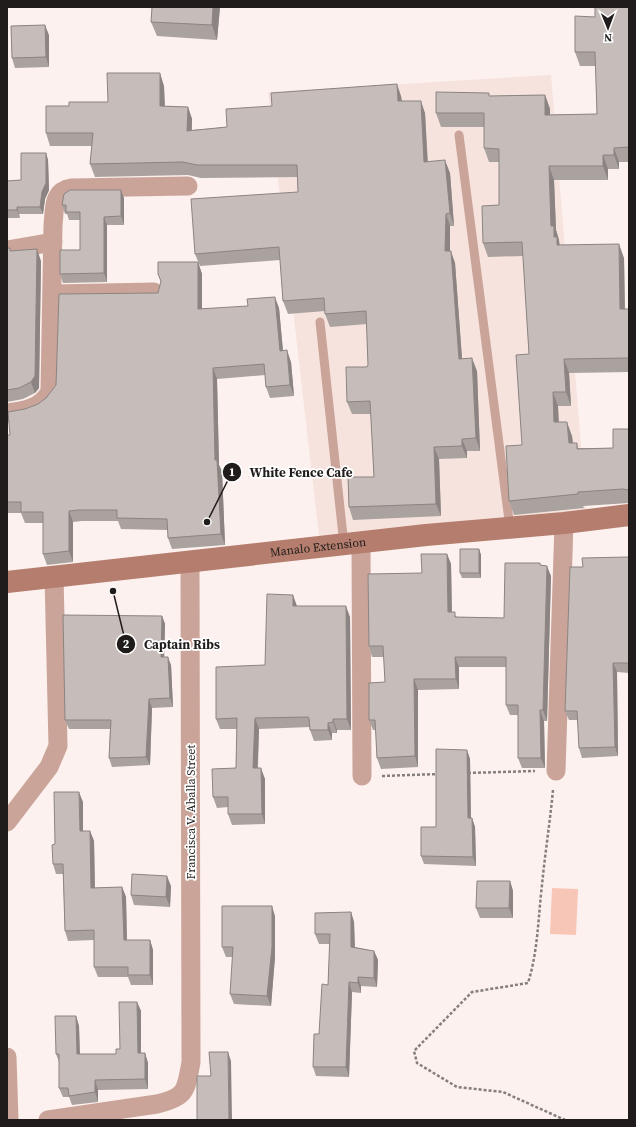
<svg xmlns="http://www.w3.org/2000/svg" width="636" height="1127" font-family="'Source Serif 4',serif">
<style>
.built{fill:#f6e3de}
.green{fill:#f7c6b7}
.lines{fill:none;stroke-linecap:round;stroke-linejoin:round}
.path{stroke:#847e7c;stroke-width:2.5;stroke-dasharray:3 2;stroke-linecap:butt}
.lane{stroke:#cba499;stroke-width:9}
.street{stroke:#cba499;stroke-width:19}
.secondary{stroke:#b47d6d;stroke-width:22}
.wall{fill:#aaa29f}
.shaded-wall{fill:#8b8482}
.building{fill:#c6bcb9;stroke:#8b8482}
.labels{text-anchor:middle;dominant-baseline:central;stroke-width:3.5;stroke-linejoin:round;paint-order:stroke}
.street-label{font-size:12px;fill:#1f1c1b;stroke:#fff}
.leader{fill:none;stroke:#1f1c1b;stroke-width:1.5}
.callout-dot{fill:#1f1c1b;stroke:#fff;stroke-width:1.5}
.mark-label{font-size:12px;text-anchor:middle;font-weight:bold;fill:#fff}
.callout-label{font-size:13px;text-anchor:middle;font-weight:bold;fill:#1f1c1b;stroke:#fff;stroke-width:3.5;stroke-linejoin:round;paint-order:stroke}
</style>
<rect width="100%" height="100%" fill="#fcf1ee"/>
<!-- built -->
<path class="built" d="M551,75L587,520L446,523L319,536L268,92Z"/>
<!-- green -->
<path class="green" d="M552,888L578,889L576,935L550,934Z"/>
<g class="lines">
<!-- path -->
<path class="path" d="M468,773L535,771
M382,776L439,774
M553,790C550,822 545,854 542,885C538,919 538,951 528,983L472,992L414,1051L417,1063L457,1087L503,1092L565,1120"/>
<!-- lane -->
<path class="lane" d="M459,135L510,528
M320,322L344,545"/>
<!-- street -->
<path class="street" d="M7,250L53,242
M53,294L154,292
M7,413C24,411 42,408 50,391L53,225C55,208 52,191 72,188L188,186
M361,543L362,776
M556,771L564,523
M7,822L49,767L58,746L54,576
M7,1057L9,1120
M48,1120L157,1104C187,1097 186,1090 191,1062L190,562"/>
<!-- secondary -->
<path class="secondary" id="s1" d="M7,582L426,535L564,523L629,515"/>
</g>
<!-- wall -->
<path class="wall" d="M220,7L217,40L157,36L151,22Z
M629,7V162H619V169H608V180H554L556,230L559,240L560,245L624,258L625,309H629V372L569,373L571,406H558L559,422L572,436L573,443H577L578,448H613L629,429V503L583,506L584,508L514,515L509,501L522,445L529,354L523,256L488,257L483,243L499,205V162H489L484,148V127H441L436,113L490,96L545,95L550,109V115L597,114L596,66H580L575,52L595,17Z
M49,35V67L15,68L12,58Z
M164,86L165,106L188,107L192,119V130L227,127L272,106L401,96L402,101L425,113L428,162L450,173L454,226H450V251L455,263L462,359L477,371L480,451H467V458L439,459L441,516L353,520L349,507L374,477L371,414H352L347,402L368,365L367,324L330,327L325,314V311L288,314L283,301L280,260L200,266L195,254L298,192L297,177L201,178L188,175L95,177L90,164L92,146H50L46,133L69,106L108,102Z
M46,153L48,160L49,190L45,199L43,214H19L20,218H7V181L21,180Z
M124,198V225H107V282L63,283L60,274L80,250V220H69L67,214H65L62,205Z
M7,248L11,251L41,261L39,388L35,393L23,399L7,402Z
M198,262L202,274V309L279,308L283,351L291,362L294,396L270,398L266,387L265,375L217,379L219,465L222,471L225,545L172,549L168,538V530L121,529L118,521H82L73,522V562L47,565L43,554V523H25L21,513H7V435H10L25,409L38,404L46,398L158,293L161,282L158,274Z
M479,549L481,555V578H462L460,573Z
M447,554L451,564L452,612L457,617L504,618L541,565L551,576L547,721H544L545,768H522L518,758V715H510L506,705V667H459V689L418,690V767L381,769L377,758L376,730H373L369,720L385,682L384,657H372L369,646L422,573Z
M629,557V673L617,672L618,756L582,758L579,748L578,720H569L565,711L583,567Z
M297,606L350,617L351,730H337V733H332V740L314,741L310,730V727L259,729L258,768L265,779V824L232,825L228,814V807L217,808L213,797L236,768L237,729H220L216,719L265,665Z
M162,616L165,624L164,657L171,665L173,707L152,708L150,765L112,767L109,758L110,729H69L65,720Z
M467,750L470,759L471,818H472L475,827L476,866L424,864L421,856L436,827Z
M83,802V831H90L94,841L95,888L122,887L126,897L127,940H150L153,950V985H131L128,977H98L94,967V940L68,941L65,931L63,874H56L53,864L55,844Z
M510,881L513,891V918H480L476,908Z
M171,886L170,907L134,905L131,895Z
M351,912L354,922L355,947L374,951L378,960L377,987L361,986V993L352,992L349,1077L316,1076L313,1067L328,985L330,944H319L315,934Z
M275,916V957L271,1006L234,1004L230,994L233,957H226L222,947Z
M137,1002L141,1011V1053H145L148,1063V1089L98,1090V1102L72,1105L69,1097H63L59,1088V1062L56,1054L76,1016L79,1026L80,1054H116L120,1049Z"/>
<!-- shaded-wall -->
<path class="shaded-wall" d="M213,7H220L217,40L212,25Z
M45,25L49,35V67L46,57Z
M160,73L164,86L165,118L160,106Z
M397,84L401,96L403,114L398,101Z
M545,95L550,109V129L545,115Z
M421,101L425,113L428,175L424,162Z
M188,107L192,119L191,143L187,131Z
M614,148L619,162V169L614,155Z
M46,153L48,160L49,190L45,199L43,214L40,207Z
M603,155L608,169V180L603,166Z
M445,160L450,173L454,226L450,213Z
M549,166L554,180L556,230L559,240V244L562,251L557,245L551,226Z
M121,190L124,198V225L121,216Z
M17,207L19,214L20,218L17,210Z
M446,214L450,226V264L445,251Z
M104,217L107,225V282L104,273Z
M619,244L624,258L625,323L620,309Z
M37,249L41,261L39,388L35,393L31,382Z
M451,251L455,263L463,372L459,359Z
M198,262L202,274V320L198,309Z
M275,297L279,308L284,362L280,351Z
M287,350L291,362L294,396L290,385Z
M472,358L477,371L480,451L476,438Z
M564,359L569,373L571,406L566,392Z
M213,368L217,379L219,465L222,471L225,545L221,534L215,460Z
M553,392L558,406L559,436L554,422Z
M567,422L572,436L574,457L569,443Z
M462,439L467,451V458L462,446Z
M434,447L439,459L441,516L436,504Z
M69,511L73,522V562L69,551Z
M479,549L481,555V578L479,573Z
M447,554L451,564L452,623L448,612Z
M547,566L551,576L547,721L543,710Z
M293,595L297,606V617L293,606Z
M346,606L350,617L351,730L347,719Z
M162,616L165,624L164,666L161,657Z
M168,657L171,665L173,707L170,698Z
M455,657L459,667V689L456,679Z
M613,663L617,672L618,756L615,747Z
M414,679L418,690V767L415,756Z
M149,699L152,708L150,765L146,757Z
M540,710L544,721L545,768L541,758Z
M255,718L259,729L257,779L253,768Z
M333,719L337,730V733L333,722Z
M328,723L332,733V740L328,730Z
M467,750L470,759L471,827L468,818Z
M261,768L265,779V824L262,814Z
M79,792L83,802V841L80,831Z
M472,818L475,827L476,866L473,857Z
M90,831L94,841L95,898L91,888Z
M167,876L171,886L170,907L166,897Z
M510,881L513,891V918L509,908Z
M122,887L126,897L127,950L124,940Z
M272,906L275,916V957L271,1006L267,996Z
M351,912L354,922L355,956L351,947Z
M150,940L153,950V985L150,975Z
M374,951L378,960L377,987L374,978Z
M358,977L361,986V993L358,983Z
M349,982L352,992L349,1077L346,1067Z
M137,1002L141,1011V1063L138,1053Z
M76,1016L79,1026L80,1064L77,1054Z
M228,1052L231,1061L232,1120H229Z
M145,1053L148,1063V1089L145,1079Z
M95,1080L98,1090V1102L95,1092Z"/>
<!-- building -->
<path class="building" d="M152,7H213L212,25L151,22Z
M595,7H629V147L614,148V155H603V166H549L551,226H554V237H557V245L619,244L620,309H629V358L564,359L566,392H553L554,422H567L569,443H577V449L613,448V429H629V490L623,489L578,492V494L509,501L506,446L522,445L516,355L529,354L522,242L483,243L482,206L499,205V149L484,148V113H436V92L489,93V96L545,95V115L597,114L595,52H575V16L595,17Z
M45,25L46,57L12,58L11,26Z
M107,73H160V106L188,107L187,131L227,127L226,109L272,106L271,93L397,84L398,101H421L424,162L445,160L450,213L446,214L445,251H451L459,359L472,358L476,438L462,439V446L434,447L436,504L349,507L348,477H374L370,401L347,402L346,367H367L368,365L366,311L325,314L324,298L283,301L279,247L195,254L191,199L298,192L297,165H197L183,162L90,164L93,133H46V106H69V102H108Z
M21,153H46V183L42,192L40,207H17V210H7V181L21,180Z
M70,190H121V216L104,217V273L60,274V250H80V212H66V205H62L64,194Z
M7,248H10V251L37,249L35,376L31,382L19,388L7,390Z
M158,262H198V309L248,306L247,299L275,297L280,351L287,350L290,385L266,387L264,364L213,368L215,460H217L221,534L168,538L167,519L117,518V510H78L69,511V551L43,554V512H21V502H7V435H10L8,412L25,409L38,404L46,398L56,385L59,294L158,293L161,281L158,274Z
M460,549H479V573H460Z
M421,554H447L448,612H455V617L504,618L505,563H540V565L547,566L543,710H540L541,758H518V705H506V657H455L456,679H414L415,756L377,758L375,720H369V683L385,682L383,646H369L368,574L422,573Z
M629,557V663H613L615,747L579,748L577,711H565L570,567H583L582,558Z
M267,594L293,595V606H346L347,719H333V722L328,723V730H310L309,718L308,717L255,718L253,768H261L262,814H228V797H213L212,769L236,768L237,718L216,719V667L265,665Z
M63,615L162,616L161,657H168L170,698L149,699L146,757L109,758L111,720H65Z
M436,749L467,750L468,818H472L473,857L421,856V827H436Z
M54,792H79L80,831H90L91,888L122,887L124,940H150V975H128V967H94V930L65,931L63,864H53L52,845L55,844Z
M132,874L167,876L166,897L131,895Z
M477,881H510L509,908H476Z
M222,906H272V947L267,996L230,994L233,947H222Z
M351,912V947L374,951V978L358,977V983L349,982L346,1067H313L314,1034H319L322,984L328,985L330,934H315V913Z
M119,1002H137L138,1053H145V1079L95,1080V1092L69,1096L68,1088H59V1054H56L55,1016H76L77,1054H116V1049H120Z
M209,1052H228L229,1120H197V1076H211Z"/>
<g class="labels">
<!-- street labels -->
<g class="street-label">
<text stroke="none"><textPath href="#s1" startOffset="313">Manalo Extension</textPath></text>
<text transform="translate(191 812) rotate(-90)">Francisca V. Aballa Street</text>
</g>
</g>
<!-- callouts -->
<path class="leader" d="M207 522L232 472M113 591L126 644"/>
<g class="callout-dot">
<circle cx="207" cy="522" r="4"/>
<circle cx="113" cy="591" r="4"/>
<circle cx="232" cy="472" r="10"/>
<circle cx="126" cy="644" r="10"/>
</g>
<g class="mark-label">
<text x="232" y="476">1</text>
<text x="126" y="648">2</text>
</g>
<g class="callout-label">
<text x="301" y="477">White Fence Cafe</text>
<text x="182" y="649">Captain Ribs</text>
</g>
<!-- border -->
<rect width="636" height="1127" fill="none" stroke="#1f1c1b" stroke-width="16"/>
<!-- north arrow -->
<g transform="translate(608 28) rotate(179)" stroke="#ffffff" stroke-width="3" paint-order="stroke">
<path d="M0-3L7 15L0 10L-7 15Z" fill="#1f1c1b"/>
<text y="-6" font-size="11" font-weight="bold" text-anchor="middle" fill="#1f1c1b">N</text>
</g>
</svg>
